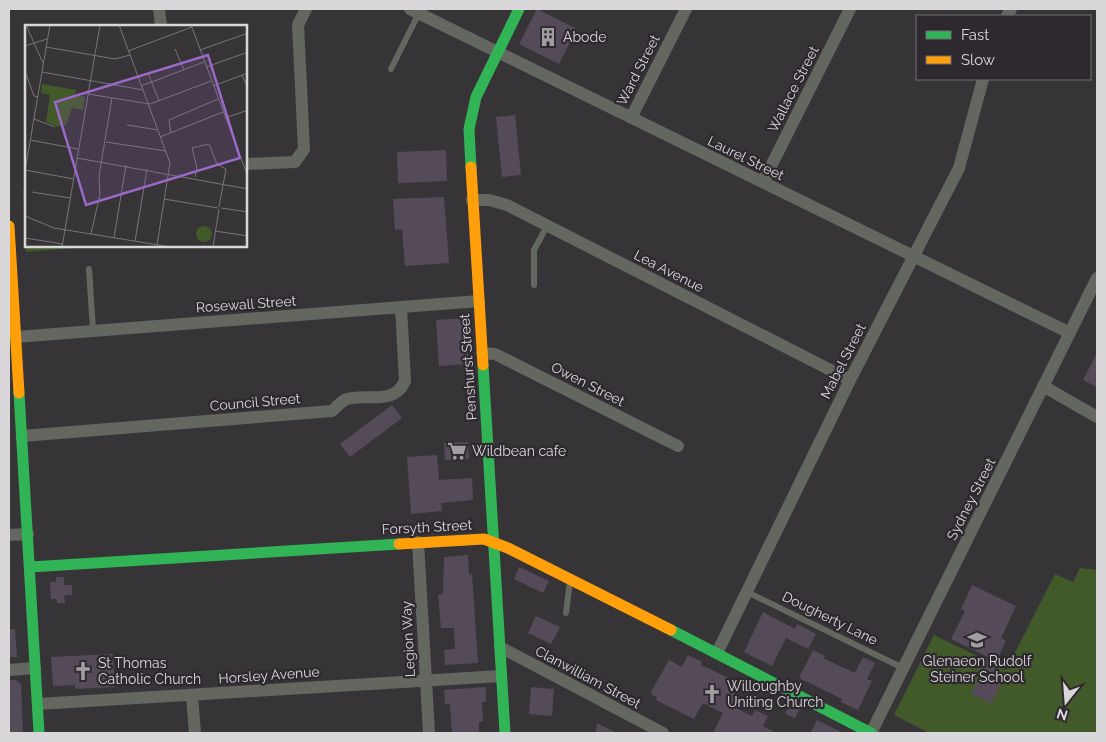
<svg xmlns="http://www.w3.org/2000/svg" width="1106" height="742" font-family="Raleway,sans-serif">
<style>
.green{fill:#425a29}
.building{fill:#554b58}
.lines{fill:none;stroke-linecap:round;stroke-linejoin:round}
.lane{stroke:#636760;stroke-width:6}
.street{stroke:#636760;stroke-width:12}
.fast{stroke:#30b455;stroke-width:11}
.slow{stroke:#ff9f0a;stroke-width:11}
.labels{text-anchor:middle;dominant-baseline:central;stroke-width:4.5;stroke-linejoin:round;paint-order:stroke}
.poi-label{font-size:14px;fill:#dad7db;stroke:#2e292f;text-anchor:start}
.street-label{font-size:14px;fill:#dad7db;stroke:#2e292f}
.inset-road{fill:none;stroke:#787579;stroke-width:1}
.view{fill:#9c68c9;fill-opacity:0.15;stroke:#9c68c9;stroke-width:2.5}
.inset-edge{fill:none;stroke:#dad7db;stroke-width:2.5}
</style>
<rect width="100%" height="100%" fill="#373438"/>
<!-- green -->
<path class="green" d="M23,189H26V246H95L26,252Z
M1080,568L1097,570V733H929L894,715L934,635L1006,670L1055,574L1073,582Z"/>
<!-- building -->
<path class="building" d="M537,9L577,29L559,64L519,44Z
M515,115L521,175L502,177L496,117Z
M446,150L447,181L398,183L397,152Z
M444,197L449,263L405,266L402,229L395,230L393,199Z
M466,318L469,364L439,366L436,320Z
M1097,353V387L1083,380Z
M392,405L402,418L350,457L340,444Z
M468,442L469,459L445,460L444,443Z
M437,455L439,480L472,478L473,500L441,503L442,511L411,514L407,457Z
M468,555L469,574H472L478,663L445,665L444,650L455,649L454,628H441L438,595L443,594L444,557Z
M519,567L549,581L543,593L514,579Z
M56,577H64V585H72V595H64L65,603H57V599H51L50,582H56Z
M972,585L1016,606L1001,638L1006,641L993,668L1005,674L992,704L971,694L988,657L951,639L965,611L961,609Z
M763,612L795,629L797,624L816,634L808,649L786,638L772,666L744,652Z
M536,616L560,627L551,644L528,633Z
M9,629H15L17,657H9Z
M813,650L825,656L823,658L855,673L863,657L875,663L867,679L872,681L858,710L841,702L842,699L799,678Z
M113,654L115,687L75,689V685L53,686L51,657Z
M688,655L702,662L701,665L733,680L728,690L739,696L734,707L752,716L755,710L768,716L763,726L776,733H713L723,713L703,703L694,719L656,700L657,697L651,694L652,690L669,660L682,667Z
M9,680H16L21,684L23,733H9Z
M486,687V702H482L483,721L479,722V733H452L450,704H445L444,690Z
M531,687L554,689L552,716L529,714Z
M790,704L800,709L795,718L785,714Z
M817,720L843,733H810Z
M597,723L617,733H596Z"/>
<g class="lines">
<!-- lane -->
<path class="lane" d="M391,69L419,13
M89,269L93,330
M534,285V250L547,226
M745,591L903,668
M566,613L570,581"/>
<!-- street -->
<path class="street" d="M159,9L161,26
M410,9L1070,333
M1007,16L1011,9
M631,118L686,9
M246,164L295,162L304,149L298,25L306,9
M763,182L850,9
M472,200H489L507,205L850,380
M16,337L479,301
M482,353L495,354L678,446
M1043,386L1097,417
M22,436L332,411C336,408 342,400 347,399C367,393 394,406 405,381L401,307
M9,535L28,534
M418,542L429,733
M500,647L663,733
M717,653L850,380L959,168L983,79
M9,670L35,668
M192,695L195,733
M38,704L501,676
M871,733L1097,278"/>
<!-- fast -->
<path class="fast" d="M471,167L469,129L476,97L519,9
M483,365L505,733
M19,393L39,733
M30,567L399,544
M671,630L871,733"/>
<!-- slow -->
<path class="slow" d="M471,167L483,365
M9,226L19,393
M399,544L484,539L508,548L671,630"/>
</g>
<!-- icons -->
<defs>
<g id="building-bare" transform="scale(1.5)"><path d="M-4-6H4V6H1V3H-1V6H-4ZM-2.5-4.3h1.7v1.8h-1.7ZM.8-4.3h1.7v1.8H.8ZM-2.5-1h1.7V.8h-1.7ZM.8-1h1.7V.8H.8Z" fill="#a19ea2" stroke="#2e292f" stroke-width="2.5" paint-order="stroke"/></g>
<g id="supermarket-bare" transform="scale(1.5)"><path d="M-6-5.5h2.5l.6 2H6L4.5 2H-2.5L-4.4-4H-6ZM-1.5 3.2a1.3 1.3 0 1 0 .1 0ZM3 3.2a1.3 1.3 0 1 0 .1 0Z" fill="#a19ea2" stroke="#2e292f" stroke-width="2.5" paint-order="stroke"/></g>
<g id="school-bare" transform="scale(1.5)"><path d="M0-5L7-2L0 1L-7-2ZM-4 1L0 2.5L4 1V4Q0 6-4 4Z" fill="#a19ea2" stroke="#2e292f" stroke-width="2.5" paint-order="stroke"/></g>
<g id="church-bare" transform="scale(1.5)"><path d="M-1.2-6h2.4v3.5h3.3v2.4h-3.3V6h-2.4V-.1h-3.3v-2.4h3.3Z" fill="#a19ea2" stroke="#2e292f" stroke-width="2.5" paint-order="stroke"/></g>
</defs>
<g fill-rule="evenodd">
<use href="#building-bare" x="548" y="37"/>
<use href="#supermarket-bare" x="457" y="451"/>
<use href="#school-bare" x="977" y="640"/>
<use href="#church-bare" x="83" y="671"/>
<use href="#church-bare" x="712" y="694"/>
</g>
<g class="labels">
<!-- poi labels -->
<g class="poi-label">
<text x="563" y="37">Abode</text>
<text x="472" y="451">Wildbean cafe</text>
<text x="977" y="661" text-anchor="middle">Glenaeon Rudolf<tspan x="977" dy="16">Steiner School</tspan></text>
<text x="98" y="663">St Thomas<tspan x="98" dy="16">Catholic Church</tspan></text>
<text x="727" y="686">Willoughby<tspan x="727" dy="16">Uniting Church</tspan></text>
</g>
<!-- street labels -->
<g class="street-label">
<text transform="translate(638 70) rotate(-63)">Ward Street</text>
<text transform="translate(793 89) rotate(-63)">Wallace Street</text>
<text transform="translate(746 158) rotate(26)">Laurel Street</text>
<text transform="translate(669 271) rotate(27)">Lea Avenue</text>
<text transform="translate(246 304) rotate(-4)">Rosewall Street</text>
<text transform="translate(843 361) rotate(-63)">Mabel Street</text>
<text transform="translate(468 367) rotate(-94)">Penshurst Street</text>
<text transform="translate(588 384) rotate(27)">Owen Street</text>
<text transform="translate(255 402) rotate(-5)">Council Street</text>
<text transform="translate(971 499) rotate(-63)">Sydney Street</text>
<text transform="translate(427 527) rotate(-3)">Forsyth Street</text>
<text transform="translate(830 618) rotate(26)">Dougherty Lane</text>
<text transform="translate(408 639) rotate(-93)">Legion Way</text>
<text transform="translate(269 675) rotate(-4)">Horsley Avenue</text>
<text transform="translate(588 677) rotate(28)">Clanwilliam Street</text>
</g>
</g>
<!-- overview -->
<g transform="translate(25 25)">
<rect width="222" height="222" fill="#373438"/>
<path d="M17,59L51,65L50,70L60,72L58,85L47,83L41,100L33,102L21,97L25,70L16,68ZM171 209a8 8 0 1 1 16 0a8 8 0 1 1-16 0Z" fill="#425a29"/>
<path class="inset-road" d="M1,0L18,38M94,0L145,138L132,220M166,0L223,152M0,21L22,14M21,22L90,34L105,30M150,24L159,45M175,25L223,8M103,26L167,2M181,42L223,27M0,46L9,71L13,72M17,47L118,65M123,48L134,76M217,50L223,64M116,61L179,37M188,61L223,48M63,69L125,79L186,56M200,93L223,85M9,94L30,102M102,100L133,105M146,108L144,95L193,74M135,112L198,87M5,115L53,124M81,117L141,126M52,133L223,164M0,145L49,154M0,146L25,0M170,152L172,143L167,123L184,119L192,139L201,144L194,182M7,167L45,173M139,174L193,183M196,183L223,187M0,191L29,203L146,222M190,206L223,211M66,209L75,169L74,151L87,73M0,213L38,219M89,213L101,140M110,216L122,144M37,222L75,0M188,222L194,184"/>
<path class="view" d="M183,30L215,133L61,180L30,77Z"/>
<rect width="222" height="222" class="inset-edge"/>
</g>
<!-- border -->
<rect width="1106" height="742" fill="none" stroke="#dad7db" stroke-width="20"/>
<!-- legend -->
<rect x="916" y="15" width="175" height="65" fill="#2e292f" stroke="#736f74"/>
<rect x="926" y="31" width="25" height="8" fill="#30b455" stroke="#736f74"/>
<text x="961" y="40" font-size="15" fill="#dad7db">Fast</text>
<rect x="926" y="56" width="25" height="8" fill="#ff9f0a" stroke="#736f74"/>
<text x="961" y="65" font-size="15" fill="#dad7db">Slow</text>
<!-- north arrow -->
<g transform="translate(1066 702) rotate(197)" stroke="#2e292f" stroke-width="4" paint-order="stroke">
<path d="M0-4L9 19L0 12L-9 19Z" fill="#dad7db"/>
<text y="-8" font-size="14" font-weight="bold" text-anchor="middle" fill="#dad7db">N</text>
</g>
</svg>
